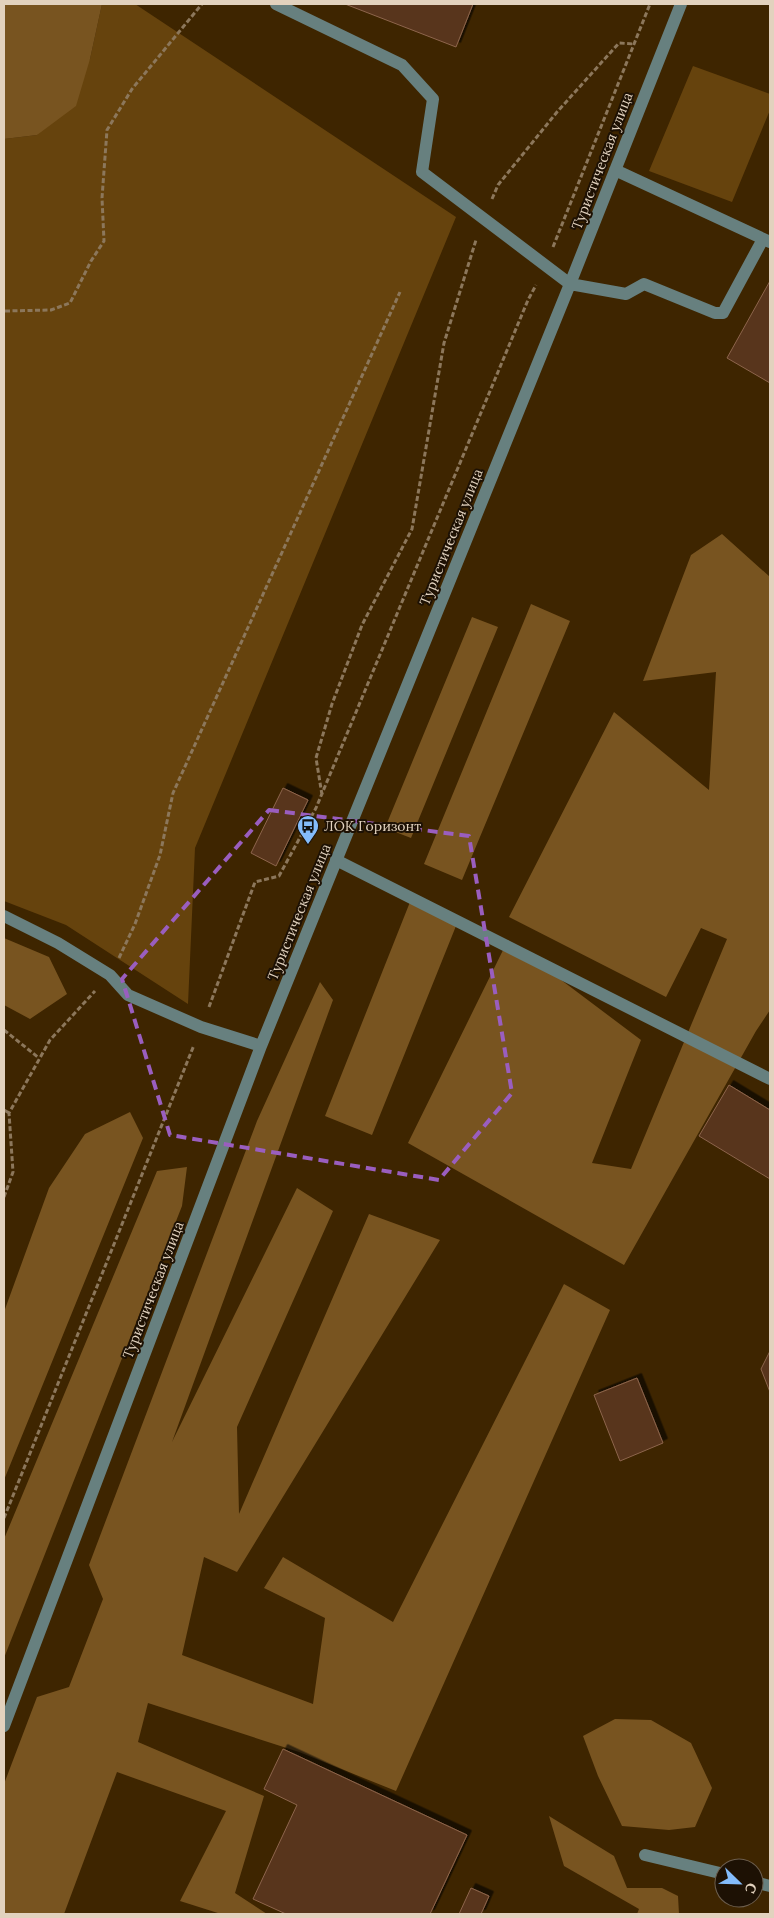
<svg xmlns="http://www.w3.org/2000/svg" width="774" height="1918" font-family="Lora,serif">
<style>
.green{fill:#66430d}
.forest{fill:#785420}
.building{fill:#58341c;stroke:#8d654c;filter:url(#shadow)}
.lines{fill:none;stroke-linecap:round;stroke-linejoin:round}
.path{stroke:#8c775b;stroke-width:3;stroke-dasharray:5 2.5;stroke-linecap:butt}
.minor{stroke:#67807f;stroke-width:12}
.marked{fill:none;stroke:#9a5ebf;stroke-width:4;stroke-dasharray:10 6;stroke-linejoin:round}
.labels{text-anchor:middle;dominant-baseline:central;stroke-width:4;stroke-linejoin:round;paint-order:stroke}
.street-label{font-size:14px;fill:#e2d2be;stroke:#1d1104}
.poi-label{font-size:14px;fill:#e2d2be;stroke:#1d1104;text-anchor:start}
</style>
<defs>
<filter id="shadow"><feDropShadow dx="4.5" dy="-4.5" stdDeviation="0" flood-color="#0009"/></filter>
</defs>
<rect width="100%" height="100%" fill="#3e2500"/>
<!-- green -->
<path class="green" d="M102,4H135L456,217L195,848L188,1004L66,925L4,901V139L37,135L90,59Z
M693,66L770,94V110L732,202L649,171Z"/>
<!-- forest -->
<path class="forest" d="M4,4H102L90,59L76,106L37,135L4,139Z
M722,534L770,577V1010L756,1031L624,1265L408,1143L508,940L641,1040L592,1163L631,1169L727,939L701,928L666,997L509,917L614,712L709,790L716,672L643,681L691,555Z
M531,604L570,621L462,880L424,864Z
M472,617L498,627L411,838L385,828Z
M410,902L458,921L372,1135L325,1116Z
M4,938L49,957L67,994L30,1019L4,1005Z
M320,982L333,1000L172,1442L297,1188L333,1211L237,1427L239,1514L369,1214L440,1240L237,1572L204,1557L182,1655L313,1704L325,1618L264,1588L283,1557L393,1622L564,1284L610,1310L396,1791L299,1752L148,1703L138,1742L264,1796L235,1893L267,1914H221L180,1901L226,1811L117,1772L64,1914H4V1784L37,1697L69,1687L103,1599L89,1565L257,1121Z
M130,1112L143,1138L4,1480V1312L49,1188L85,1134Z
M187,1167L182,1206L4,1658V1539L157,1171Z
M615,1719L651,1720L691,1743L712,1788L695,1827L669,1830L622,1826L598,1776L583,1736Z
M549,1816L614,1856L627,1888H662L678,1896L679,1914H637L639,1909L564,1866Z"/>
<!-- building -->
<path class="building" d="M345,4H473L456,47Z
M770,281V383L727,358Z
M283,788L308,800L276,866L251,853Z
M729,1085L770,1110V1179L699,1136Z
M770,1351V1392L761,1369Z
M637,1378L663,1443L620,1461L594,1395Z
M283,1749L467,1835L430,1914H286L253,1899L297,1805L264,1789Z
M471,1888L489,1896L481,1914H459Z"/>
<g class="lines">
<!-- path -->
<path class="path" d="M492,199L498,185L557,112L619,43L634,44
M553,247L650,4
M5,311L51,310L70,303L91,261L104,241L102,198L107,130L132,89L202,4
M322,795L316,758L332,704L362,625L412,529L444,343L476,240
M119,958L135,924L160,855L173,793L400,292
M209,1007L255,882L279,876L316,808L528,300L536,285
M4,1030L39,1058
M4,1110L9,1113
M4,1197L13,1172L9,1113L50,1040L95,991
M4,1518L194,1045"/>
<!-- minor -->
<path class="minor" d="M276,4L402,65L433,99L422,172L570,284L626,294L644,284L715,313H723L763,239
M615,170L770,242
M336,860L770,1079
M4,916L58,943L110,975L128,995L201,1027L261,1046
M4,1726L261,1046L570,284L681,4
M645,1855L724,1874
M754,1882L770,1886"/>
</g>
<!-- marked area -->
<path class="marked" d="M269,810L469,836L512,1093L439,1180L170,1135L122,979Z"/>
<!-- icons -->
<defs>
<g id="bus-pin" transform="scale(1.125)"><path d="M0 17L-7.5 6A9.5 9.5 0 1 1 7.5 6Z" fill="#84bcfb" stroke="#1d1104"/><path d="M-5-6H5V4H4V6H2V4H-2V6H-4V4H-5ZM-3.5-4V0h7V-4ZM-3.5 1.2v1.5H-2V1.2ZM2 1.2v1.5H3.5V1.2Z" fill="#111"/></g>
</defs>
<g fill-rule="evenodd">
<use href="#bus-pin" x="308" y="826"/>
</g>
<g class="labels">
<!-- street labels -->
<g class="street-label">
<text transform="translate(602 161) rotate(-69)">Туристическая улица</text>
<text transform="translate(451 537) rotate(-68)">Туристическая улица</text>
<text transform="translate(299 912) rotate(-68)">Туристическая улица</text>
<text transform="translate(153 1290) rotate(-69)">Туристическая улица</text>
</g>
<!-- poi labels -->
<g class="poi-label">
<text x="324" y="826">ЛОК Горизонт</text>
</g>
</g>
<!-- border -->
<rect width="774" height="1918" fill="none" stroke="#e2d2be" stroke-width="10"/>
<!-- north arrow -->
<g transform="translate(739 1883) rotate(113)"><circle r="24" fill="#1d1104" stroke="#6c5e4e"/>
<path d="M0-4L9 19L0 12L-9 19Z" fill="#84bcfb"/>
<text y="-8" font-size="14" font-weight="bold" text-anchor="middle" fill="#e2d2be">С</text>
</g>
</svg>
